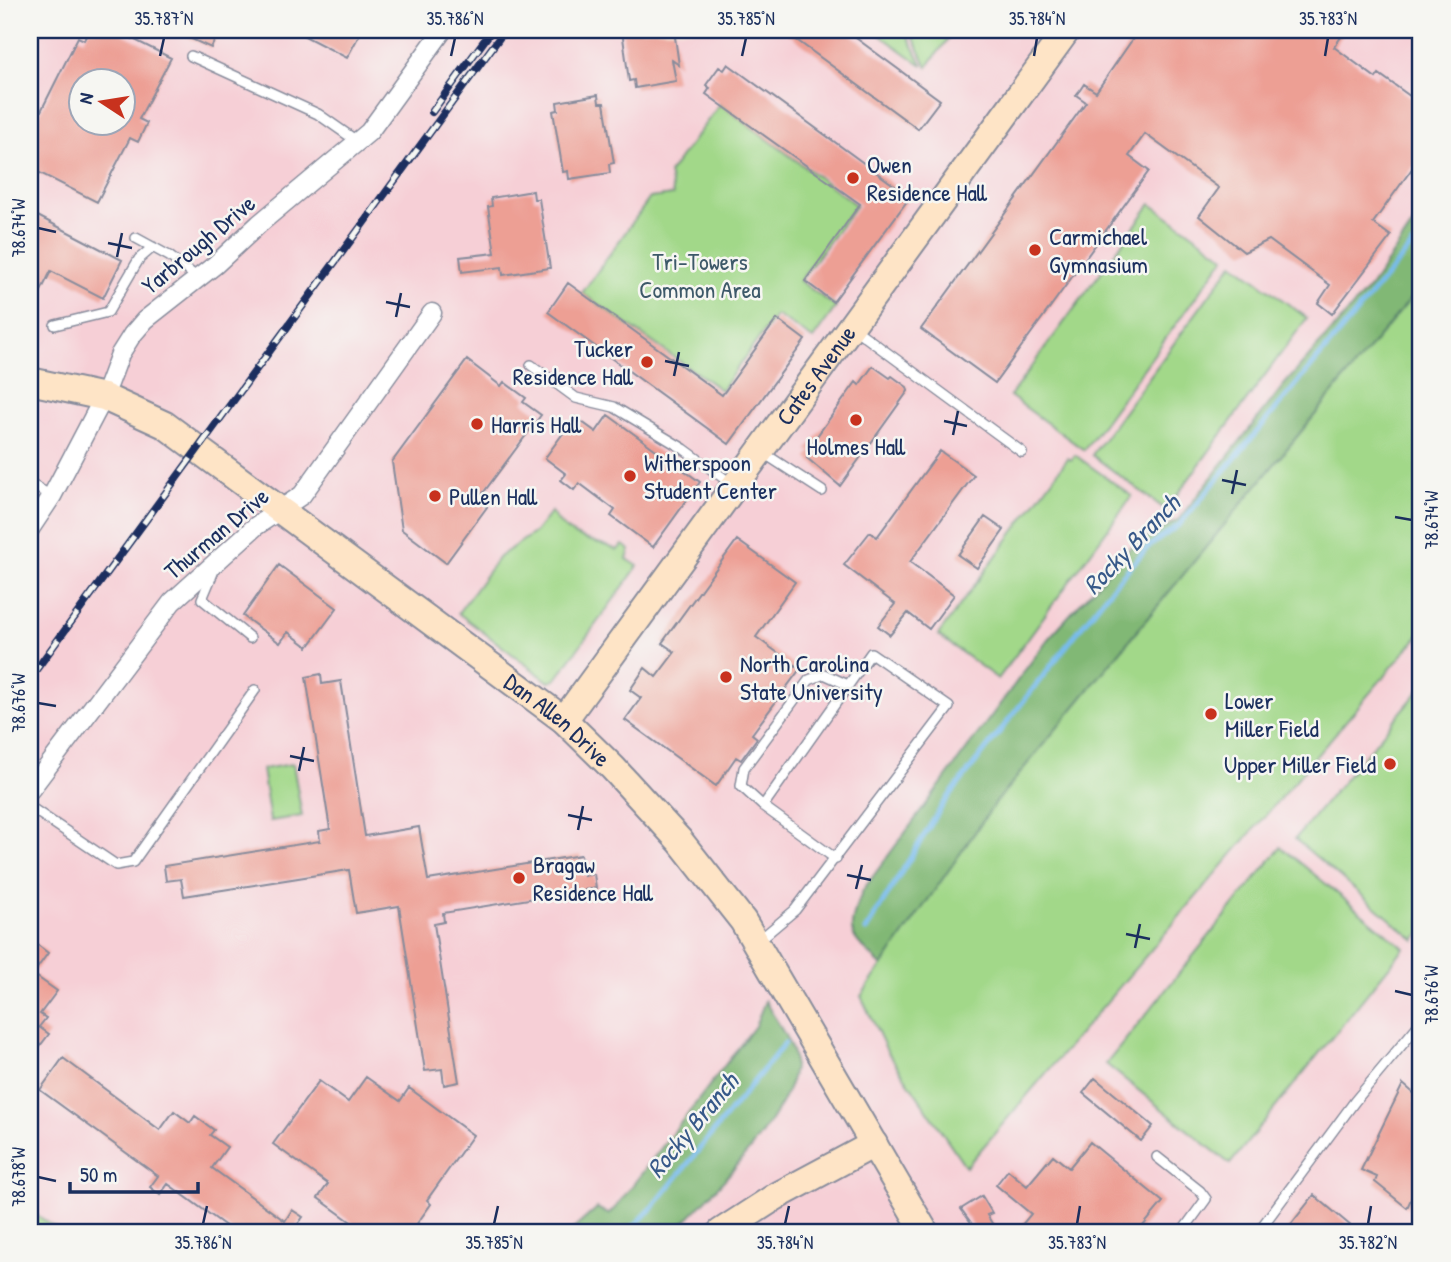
<svg xmlns="http://www.w3.org/2000/svg" width="1451" height="1262" font-family="'Patrick Hand',sans-serif">
<style>
.built{fill:#f6cfd6;fill-rule:evenodd}
.green{fill:#a2d889;stroke:#5e8474;stroke-width:2}
.forest{fill:#81b875;stroke:#4e746a;stroke-width:2}
.lines{fill:none;stroke-linecap:round;stroke-linejoin:round}
.stream{stroke:#78bcee;stroke-width:5}
.building{fill:#ed9f94;fill-rule:evenodd}
.lane-casing{stroke:#888c9c;stroke-width:12}
.street-casing{stroke:#888c9c;stroke-width:21}
.secondary-casing{stroke:#888c9c;stroke-width:30}
.lane{stroke:#fff;stroke-width:9}
.street{stroke:#fff;stroke-width:18}
.secondary{stroke:#fee4c6;stroke-width:26}
.rail-casing{stroke:#1b2f5e;stroke-width:8}
.rail{stroke:#f6f6f2;stroke-width:5;stroke-dasharray:16;stroke-linecap:butt}
.ticks{fill:none;stroke:#1b2f5e;stroke-width:2.5}
.poi-dot{fill:#c8321e;stroke:#f6f6f2;stroke-width:2.5}
.labels{text-anchor:middle;dominant-baseline:central;stroke-width:5;stroke-linejoin:round;paint-order:stroke}
.poi-label{font-size:24px;fill:#1b2f5e;stroke:#f6f6f2;text-anchor:start}
.street-label{font-size:24px;fill:#1b2f5e;stroke:#f6f6f2}
.park-label{font-size:24px;fill:#3d5969;stroke:#f6f6f2}
.water-label{font-size:26px;font-style:italic;fill:#375989;stroke:#f6f6f2}
.neatline{fill:none;stroke:#1b2f5e;stroke-width:2.5}
.ticks-label{font-size:18px;text-anchor:middle;fill:#1b2f5e}
</style>
<rect width="100%" height="100%" fill="#f6f6f2"/>
<filter id="ink" filterUnits="userSpaceOnUse"><feTurbulence type="fractalNoise" baseFrequency=".0143" numOctaves="2"/><feDisplacementMap in="SourceGraphic" scale="14" xChannelSelector="R" yChannelSelector="G"/><feConvolveMatrix kernelMatrix="1 2 1 2 8 2 1 2 1" color-interpolation-filters="sRGB"/></filter>
<filter id="wash" filterUnits="userSpaceOnUse"><feTurbulence type="fractalNoise" baseFrequency=".00686" numOctaves="4" result="noise"/><feDisplacementMap in="SourceGraphic" scale="28" xChannelSelector="R" yChannelSelector="G"/><feGaussianBlur stdDeviation="1.57" result="paint"/><feColorMatrix in="noise" values="0 0 0 0 0 0 0 0 0 0 0 0 0 0 0 0 0 1.4 0 .05"/><feComposite in="paint" operator="in"/></filter>
<g filter="url(#wash)">
<rect width="100%" height="100%" fill="#f5e9d9"/>
<!-- built -->
<path class="built" d="M30,30H1421V1232H30ZM80,80H122V122H80Z"/>
<!-- green -->
<path class="green" d="M873,30H905L923,66Z
M910,30H955L927,67Z
M720,104L856,205L800,281L836,307L813,339L776,315L721,390L582,293L650,198L673,195L669,173Z
M1151,204L1225,257L1084,450L1010,396Z
M1233,263L1307,318L1166,510L1092,455Z
M1421,286V633L966,1167L887,1051L861,996L996,802Z
M1075,455L1132,496L998,679L938,635L1068,458L1071,460Z
M551,512C571,543 589,537 617,550L623,545L630,550L627,559L638,566L556,679L549,682L458,613L499,557L535,532Z
M1421,688V932L1415,940L1295,839Z
M293,764L302,816L270,821L262,769Z
M1281,847L1404,948L1230,1164L1106,1064Z
M30,1210L61,1232H30Z"/>
<!-- forest -->
<path class="forest" d="M1421,213V286L996,802L882,966C847,932 845,936 863,890L1048,639L1130,548L1179,519L1284,385L1370,287Z
M765,1001C774,1018 788,1036 793,1054C806,1100 706,1201 674,1232H570L597,1208L608,1214L615,1208L755,1026Z"/>
<g class="lines">
<!-- stream -->
<path class="stream" d="M866,930L944,803L1114,585L1147,548L1180,524L1421,235
M628,1232L652,1208L785,1043"/>
</g>
<g id="blocks">
<!-- building -->
<path class="building" d="M89,30H115L171,58L139,119L147,123L138,142L130,138L97,202L30,168V112L38,117L78,37L84,40ZM80,80H122V122H80Z
M172,30H220L211,48Z
M293,30H362L347,58Z
M622,30H674L679,65L672,60L676,81L635,88L634,80L629,81Z
M783,30H845L940,100L918,129Z
M1139,30H1346L1334,47L1376,78L1379,74L1414,99L1411,104L1421,112V156L1373,223L1391,236L1332,314L1318,303L1330,285L1269,240L1244,252L1199,216L1219,188L1145,134L1129,156L1149,171L995,383L921,329L1086,102L1076,95L1080,90L1084,84L1096,92Z
M728,64L910,197L833,302L805,281L860,204L706,94L710,88L706,85L719,67L724,70Z
M598,95L599,103H604L614,163L609,164L610,173L569,179L568,171L563,172L553,111L558,110L557,102Z
M533,191L534,199H539L550,268L503,275L502,267L462,272L460,257L495,253L488,207L492,206L491,198Z
M30,212L122,260L103,298L51,271L30,313Z
M568,283L722,395L777,319L805,340L729,444L548,312Z
M467,360L501,386L504,382L526,398L523,402L541,415L478,500L487,507L446,563L402,530L392,462Z
M873,366L890,378L892,376L907,387L908,391L840,486L807,458L811,452L807,450L856,382L859,385Z
M608,415L700,482L653,547L611,516L615,510L579,483L574,490L561,480L566,474L545,458L575,417L596,432Z
M940,451L974,475L910,562L954,595L929,629L908,613L890,635L878,626L895,604L844,565L870,532L877,537Z
M985,517L1004,530L977,568L958,555Z
M737,540L795,582L756,637L800,669L752,734L757,738L741,760L736,757L716,786L625,720L641,698L630,690L645,668L656,677L675,652L662,643Z
M279,565L337,608L308,647L288,632L280,643L243,616Z
M321,674L322,684L341,681L365,836L419,827L428,880L581,855L584,876L594,874L596,888L443,913L444,922L434,924L459,1082L444,1085L442,1069L425,1071L399,906L356,913L349,870L184,896L181,879L166,881L164,866L320,841L319,831L330,829L306,677Z
M30,939L48,953L33,974L57,991L40,1014L46,1018L39,1027L49,1034L30,1059Z
M63,1058L160,1130L174,1111L190,1123L195,1116L214,1130L210,1135L227,1147L212,1168L285,1221L292,1210L303,1217L295,1228L300,1232H234L168,1184L160,1195L150,1187L158,1176L40,1090Z
M366,1077L400,1101L409,1088L473,1135L427,1200L431,1204L411,1232H354L358,1227L318,1198L328,1184L273,1144L319,1081L348,1102Z
M1095,1078L1153,1126L1141,1141L1083,1093Z
M1403,1084L1417,1096L1414,1102L1421,1105V1177L1407,1208L1375,1182L1377,1177L1361,1170Z
M1090,1142L1163,1202L1138,1232H1016L1031,1214L996,1185L1008,1170L1027,1186L1053,1155L1069,1168Z
M1314,1195L1333,1211L1358,1232H1285Z
M982,1196L992,1213L987,1215L997,1232H978L961,1209Z"/>
</g>
</g>
<g filter="url(#ink)">
<use href="#blocks" fill-opacity="0" stroke="#888c9c" stroke-width="2"/>
<g class="lines">
<!-- lane casing -->
<g class="lane-casing">
<path id="lane" d="M191,56L318,114L358,142
M136,238L169,256L198,278
M55,325L108,312L139,259L153,247
M852,327L1022,452
M531,365L576,398L614,407L684,449L733,485
M762,452L822,491
M30,484L52,496
M215,568L202,599L250,638
M763,806L741,786L744,768L809,680L824,674L848,685
M30,807L116,865L133,862L255,690
M757,942L795,910L949,707L871,653L763,806L836,859
M1157,1157L1200,1191L1206,1199L1182,1232
M1258,1232L1355,1101L1421,1022"/>
</g>
<!-- street casing -->
<g class="street-casing">
<path id="street" d="M30,529L52,496L104,397L120,354L132,335L145,320L215,265L259,224L369,132L443,30
M30,790L172,602L256,526L302,495L432,313"/>
</g>
<!-- secondary casing -->
<g class="secondary-casing">
<g id="secondary">
<path id="s1" d="M30,381L104,397L165,425L564,720L613,768L680,841L743,921L925,1232"/>
<path id="s2" d="M564,720L1067,30"/>
<path d="M721,1232L775,1197L874,1144"/>
</g>
</g>
<!-- lane -->
<use href="#lane" class="lane"/>
<!-- street -->
<use href="#street" class="street"/>
<!-- secondary -->
<use href="#secondary" class="secondary"/>
<!-- rail casing -->
<g class="rail-casing">
<path id="rail" d="M432,112L492,30
M30,678L505,30"/>
</g>
<!-- rail -->
<use href="#rail" class="rail"/>
</g>
</g>
<!-- ticks -->
<path class="ticks" d="M160,56L164,38M451,56L455,38M742,56L746,38M1034,56L1037,38M1325,56L1328,38M38,228L56,232M108,243L132,248M117,257L122,233M386,302L410,307M396,317L401,293M665,361L689,366M674,376L679,352M944,421L967,426M953,435L958,411M1222,480L1246,485M1232,494L1237,470M1395,517L1412,520M38,703L56,706M290,756L314,761M299,771L304,747M568,815L592,820M578,830L583,806M847,875L871,880M856,889L862,865M1126,934L1150,939M1135,948L1140,924M1395,991L1412,995M38,1177L56,1181M203,1224L207,1206M494,1224L498,1206M785,1224L789,1206M1077,1224L1080,1206M1368,1224L1371,1206"/>
<!-- markers -->
<g class="poi-dot">
<circle cx="853" cy="178" r="7"/>
<circle cx="1035" cy="250" r="7"/>
<circle cx="647" cy="362" r="7"/>
<circle cx="856" cy="420" r="7"/>
<circle cx="477" cy="424" r="7"/>
<circle cx="630" cy="476" r="7"/>
<circle cx="435" cy="496" r="7"/>
<circle cx="726" cy="677" r="7"/>
<circle cx="1211" cy="714" r="7"/>
<circle cx="1390" cy="764" r="7"/>
<circle cx="519" cy="878" r="7"/>
</g>
<g class="labels">
<!-- poi labels -->
<g class="poi-label">
<text x="867" y="164">Owen<tspan x="867" dy="28">Residence Hall</tspan></text>
<text x="1049" y="236">Carmichael<tspan x="1049" dy="28">Gymnasium</tspan></text>
<text x="633" y="348" text-anchor="end">Tucker<tspan x="633" dy="28">Residence Hall</tspan></text>
<text x="491" y="424">Harris Hall</text>
<text x="856" y="446" text-anchor="middle">Holmes Hall</text>
<text x="644" y="462">Witherspoon<tspan x="644" dy="28">Student Center</tspan></text>
<text x="449" y="496">Pullen Hall</text>
<text x="740" y="663">North Carolina<tspan x="740" dy="28">State University</tspan></text>
<text x="1225" y="700">Lower<tspan x="1225" dy="28">Miller Field</tspan></text>
<text x="1376" y="764" text-anchor="end">Upper Miller Field</text>
<text x="533" y="864">Bragaw<tspan x="533" dy="28">Residence Hall</tspan></text>
</g>
<!-- street labels -->
<g class="street-label">
<text transform="translate(198 244) rotate(-40)">Yarbrough Drive</text>
<text stroke="none"><textPath href="#s2" startOffset="427">Cates Avenue</textPath></text>
<text transform="translate(216 533) rotate(-40)">Thurman Drive</text>
<text stroke="none"><textPath href="#s1" startOffset="634">Dan Allen Drive</textPath></text>
</g>
<!-- park labels -->
<g class="park-label">
<text x="700" y="261">Tri-Towers<tspan x="700" dy="28">Common Area</tspan></text>
</g>
<!-- water labels -->
<g class="water-label">
<text transform="translate(1131 544) rotate(-46)">Rocky Branch</text>
<text transform="translate(692 1125) rotate(-50)">Rocky Branch</text>
</g>
</g>
<!-- margin -->
<rect width="1451" height="1262" fill="none" stroke="#f6f6f2" stroke-width="77"/>
<!-- north arrow -->
<g transform="translate(102 102) rotate(282)"><circle r="33" fill="#f6f6f2" stroke="#9ea6b7" stroke-width="2"/>
<path d="M0-5L12 26L0 18L-12 26Z" fill="#c8321e"/>
<text y="-10" font-size="19" font-weight="bold" text-anchor="middle" fill="#1b2f5e">N</text>
</g>
<!-- scale -->
<path d="M70 1182v10h128v-10" fill="none" stroke="#1b2f5e" stroke-width="3.5"/>
<text x="80" y="1182" font-size="21" fill="#1b2f5e" stroke="#f6f6f2" stroke-width="5" paint-order="stroke">50 m</text>
<rect x="38" y="38" width="1374" height="1186" class="neatline"/>
<g class="ticks-label">
<text x="164" y="25">35.787°N</text>
<text x="455" y="25">35.786°N</text>
<text x="746" y="25">35.785°N</text>
<text x="1037" y="25">35.784°N</text>
<text x="1328" y="25">35.783°N</text>
<text transform="translate(19 228) rotate(-90)" y="6">78.674°W</text>
<text transform="translate(1432 520) rotate(-90)" y="6">78.674°W</text>
<text transform="translate(19 703) rotate(-90)" y="6">78.676°W</text>
<text transform="translate(1432 995) rotate(-90)" y="6">78.676°W</text>
<text transform="translate(19 1177) rotate(-90)" y="6">78.678°W</text>
<text x="203" y="1249">35.786°N</text>
<text x="494" y="1249">35.785°N</text>
<text x="785" y="1249">35.784°N</text>
<text x="1077" y="1249">35.783°N</text>
<text x="1368" y="1249">35.782°N</text>
</g>
</svg>
